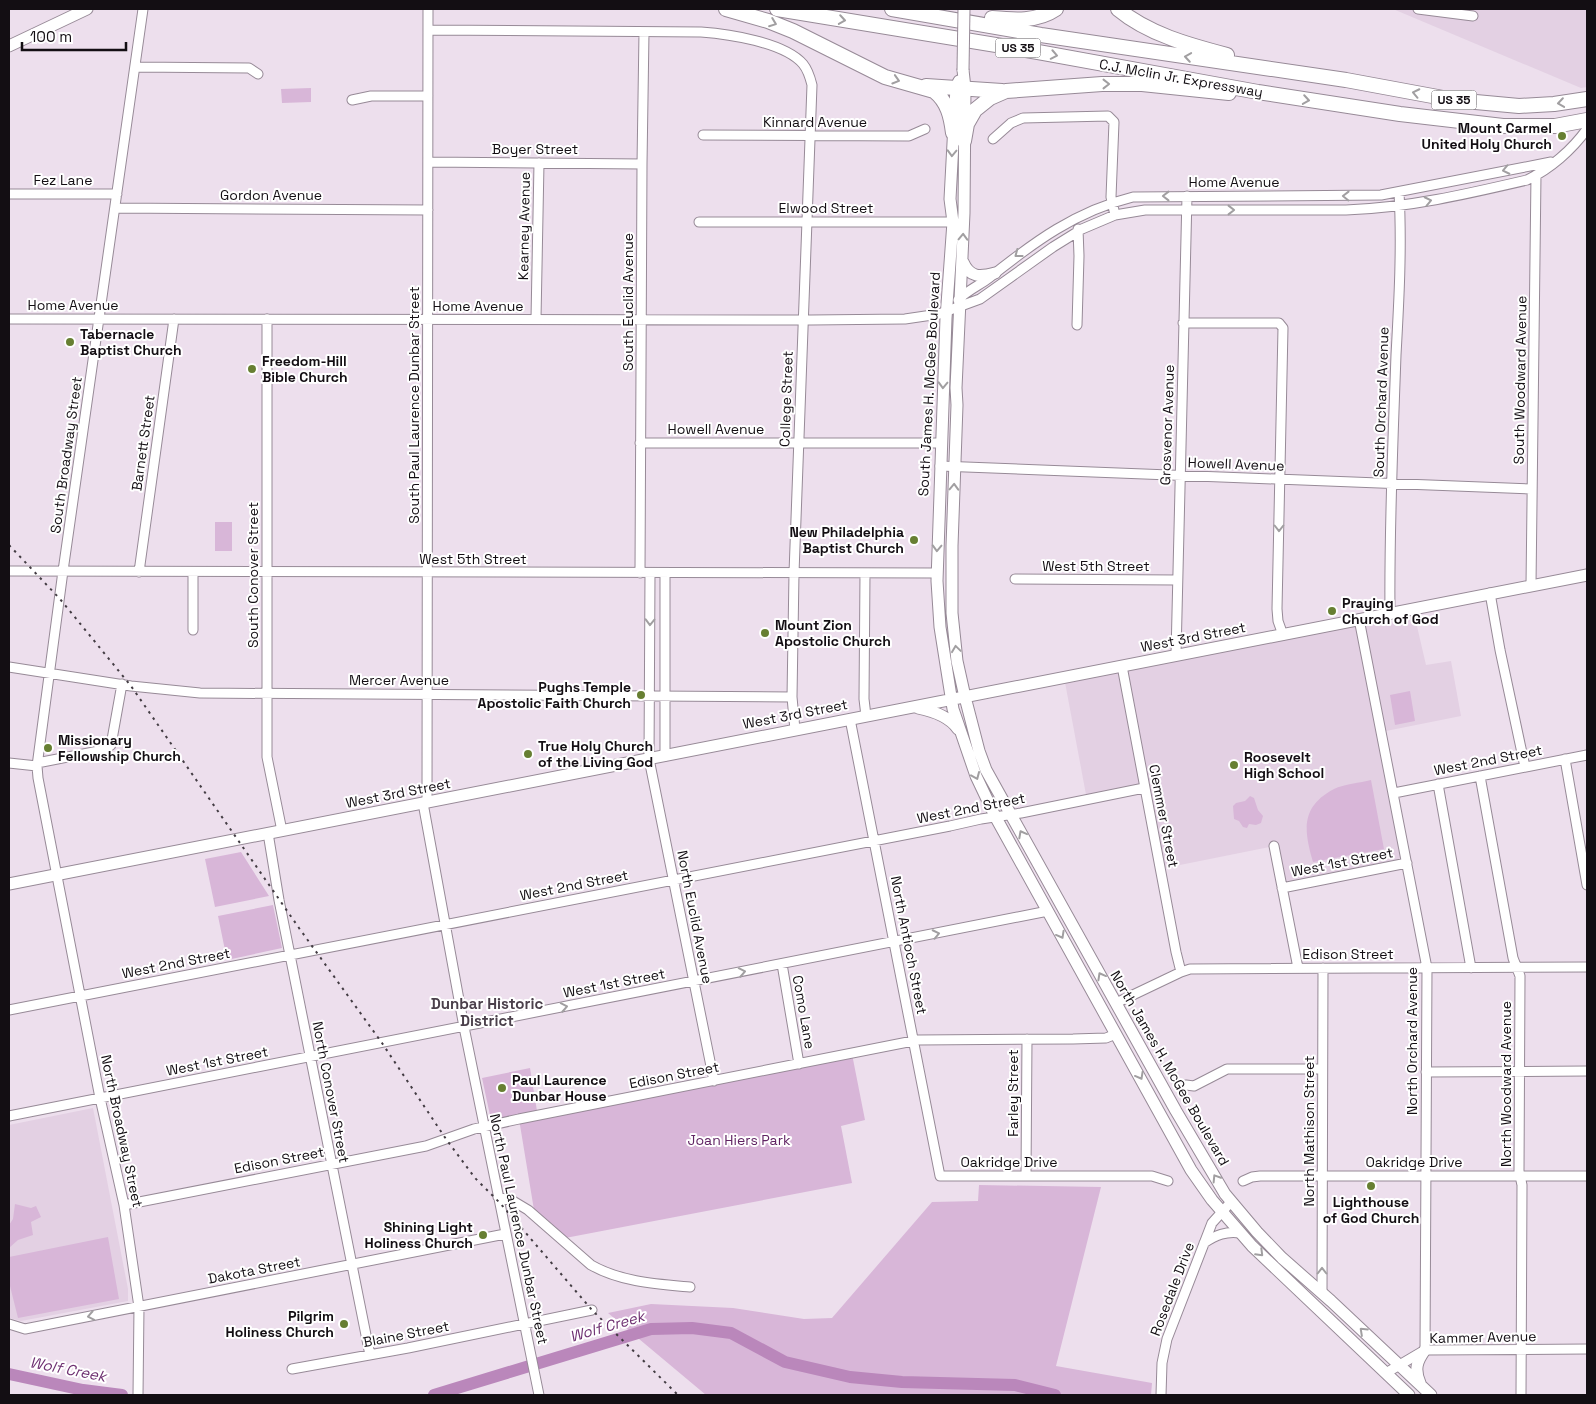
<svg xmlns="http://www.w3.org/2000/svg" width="1596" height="1404" font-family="'Space Grotesk',sans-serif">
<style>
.built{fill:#e3d0e3}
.green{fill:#d8b6d8}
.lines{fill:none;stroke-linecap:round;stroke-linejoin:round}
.river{stroke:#ba87bb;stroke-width:12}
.minor-casing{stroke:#978a97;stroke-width:11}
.major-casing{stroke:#978a97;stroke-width:13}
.highway-casing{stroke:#978a97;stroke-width:16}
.minor{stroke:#fff;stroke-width:9}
.major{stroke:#fff;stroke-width:11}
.highway{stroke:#fff;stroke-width:14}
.rail{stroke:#433c43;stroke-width:2;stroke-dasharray:2.5 5;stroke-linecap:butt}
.major-bridge-casing{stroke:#978a97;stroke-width:13;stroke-linecap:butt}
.major-bridge{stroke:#fff;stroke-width:11}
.oneway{stroke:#a19fa1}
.poi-dot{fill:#677f32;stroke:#fff;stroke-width:2}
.labels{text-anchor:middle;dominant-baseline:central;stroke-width:4;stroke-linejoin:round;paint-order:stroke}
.shield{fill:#fff;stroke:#5a565a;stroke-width:1}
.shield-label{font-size:12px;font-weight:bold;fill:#130e13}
.street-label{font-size:14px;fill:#130e13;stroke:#fff}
.poi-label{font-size:14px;font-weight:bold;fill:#130e13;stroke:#fff;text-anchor:start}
.park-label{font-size:14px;fill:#602363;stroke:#fff}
.neighbourhood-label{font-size:15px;font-weight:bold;fill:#4b404b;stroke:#fff}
.water-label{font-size:15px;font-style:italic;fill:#6e3071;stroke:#fff}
</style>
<rect width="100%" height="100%" fill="#eddfed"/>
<!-- built -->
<path class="built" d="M1393,9H1587V87L1581,88Z
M1413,609L1426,665L1451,661L1461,716L1381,732L1407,863L1282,888L1274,846L1160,869L1144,788L1087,800L1064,677Z
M93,1108L128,1289V1301L21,1321L9,1318V1125Z"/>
<!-- green -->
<path class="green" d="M311,88V102L282,103L281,89Z
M232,522V551H215V522Z
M1410,691L1415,721L1395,725L1390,695Z
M1371,780L1384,849L1313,862C1304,831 1300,807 1334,789C1344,784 1360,783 1371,780Z
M1250,796L1254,798L1258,810L1263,816L1261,823L1256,825L1249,824L1247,828L1243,827L1239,821L1234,819L1233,806L1236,803L1245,801Z
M241,852L269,896L215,907L205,859Z
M273,905L282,948L227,960L218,916Z
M852,1054L865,1120L841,1126L852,1183L560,1239L535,1216L519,1119Z
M530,1068L537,1111L491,1120L482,1078Z
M979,1185L1101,1187L1056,1366L1152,1383L1151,1395H706L608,1313L651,1304L733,1308L804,1319L832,1318L932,1202L978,1201Z
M15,1204L31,1208L36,1206L41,1217L31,1222L33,1235L18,1240L9,1248V1225L13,1219Z
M108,1237L119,1299L18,1318L9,1282V1257Z"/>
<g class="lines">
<!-- river -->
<path class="river" d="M9,1374L83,1390L122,1395
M434,1395L651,1329L692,1328L731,1333L785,1362L850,1377L902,1382L1015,1385L1055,1395"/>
<!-- minor casing -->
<g class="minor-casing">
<path id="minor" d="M1418,9L1473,16
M428,30L701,32C728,34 784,42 803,64C808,70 810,77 812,85L794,573L792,697L795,730
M135,67L249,68L258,74
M352,100L371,96H428
M703,135L909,136L925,129
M993,139L1011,123L1023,118L1108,116L1114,122L1111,197L1115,215
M428,162L642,164
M9,194H117
M115,208L428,210
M699,222H953
M958,300C966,291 980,285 989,278C1034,242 1076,211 1133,197L1381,195L1551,162
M9,319L811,320L905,319L939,314L980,299L1053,247L1082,229L1115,215L1145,210H1346C1407,208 1467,194 1527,180C1550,169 1572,150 1587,129
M267,319V757L282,831
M536,319L539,163
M1183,323H1279L1283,328L1277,609L1278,621L1283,635
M1077,325L1079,256L1078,229
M640,443H942
M940,466L1531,489
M9,571L936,573
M139,572L174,319
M640,573L642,164L644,32
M650,573L649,759L714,1081
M665,573V756
M865,573L864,699L866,716
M1015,579L1177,580
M1531,585L1536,175
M1490,593L1500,650L1525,767
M1390,613C1389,527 1393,441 1396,355C1399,301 1402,247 1399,192
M1359,619L1427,968L1425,1350
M193,630V572
M1176,655L1187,196
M1122,666L1176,952L1181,972
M9,667L131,686L200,693L792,697
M850,719L940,1176H1152L1168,1181
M1565,759L1587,885
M9,763L37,766
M37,763L104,750L111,745L122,684
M1480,776L1513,958L1520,976L1519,1171L1522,1185L1521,1395
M1438,784L1471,968
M1394,793L1587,755
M427,802L428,9
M423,803L464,1027L539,1395
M268,833L279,900L370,1355
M1274,846L1298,968
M1282,888L1407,863
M782,964L799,1064
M1116,1003L1181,972L1190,969L1587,967
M9,1010L950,826L981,819L1021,813L1144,788
M1426,1072L1587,1071
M1186,1085L1194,1086L1227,1069H1322
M9,1116L1048,911
M1026,1176L1027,1039
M1243,1181L1252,1177L1260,1176H1587
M498,1197L513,1201L528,1210L591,1265C621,1282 656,1284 690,1287
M124,1205L426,1146L474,1129L519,1119L918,1040L1073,1039L1106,1038L1116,1034
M1204,1243C1216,1235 1226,1231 1240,1233
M1322,1293L1323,968
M9,1324L25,1329L505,1234
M292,1369L408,1348L592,1310
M1386,1373L1425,1350L1587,1349
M138,1395L139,1307L124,1205L100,1098L38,778L37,766L63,571L143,9
M1161,1395L1162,1363L1167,1339L1212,1223L1231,1202"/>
</g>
<!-- major casing -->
<g class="major-casing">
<path id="major" d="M9,46L87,9
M963,70L965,88L964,213L956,388L957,405L952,546V613L957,661L965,697L979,751L986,770L1176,1111L1225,1194L1257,1232L1282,1258L1331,1301L1431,1395
M959,81L956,87L950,199L953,222L946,318L937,581L940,627L953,709L976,776L995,816L1191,1170L1212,1200L1252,1246L1409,1395
M963,262C970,278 980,277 995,273
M918,708C933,711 949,716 958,729
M9,884L1587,575
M1420,1383C1414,1369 1417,1361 1425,1350"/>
</g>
<!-- highway casing -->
<g class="highway-casing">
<path id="highway" d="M726,9L768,21L793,31L885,77L934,91C948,102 951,117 953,133
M777,9L1038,52L1258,92L1400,114L1503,126H1555L1587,120
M892,9L1041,35L1346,80L1454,100L1519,106L1554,104L1587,99
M1118,9C1148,34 1189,45 1227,55
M992,18C1014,20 1037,22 1056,9
M926,86L1002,91
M964,141L967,124L975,110L990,98L1006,91L1102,84H1142L1229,93"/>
</g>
<!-- minor -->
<use href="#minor" class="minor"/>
<!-- major -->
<use href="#major" class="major"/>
<!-- highway -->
<use href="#highway" class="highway"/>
<!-- rail -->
<path class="rail" d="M9,545L60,599L131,686L299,928L382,1043L446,1139L475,1178L500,1203L592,1310L678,1395"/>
<!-- major-bridge casing -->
<g class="major-bridge-casing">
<path id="major-bridge" d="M963,70L964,9"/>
</g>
<!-- major-bridge -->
<use href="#major-bridge" class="major-bridge"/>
</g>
<!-- one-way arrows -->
<defs><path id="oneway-chevron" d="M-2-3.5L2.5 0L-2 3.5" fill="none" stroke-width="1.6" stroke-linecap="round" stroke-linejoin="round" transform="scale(1.25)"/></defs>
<g class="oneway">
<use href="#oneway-chevron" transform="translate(842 20) rotate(9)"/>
<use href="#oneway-chevron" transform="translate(773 23) rotate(21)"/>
<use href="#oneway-chevron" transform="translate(1054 55) rotate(11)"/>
<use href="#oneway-chevron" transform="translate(1188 57) rotate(-171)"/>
<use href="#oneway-chevron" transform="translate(896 80) rotate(17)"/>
<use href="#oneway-chevron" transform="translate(1106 84)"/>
<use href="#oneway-chevron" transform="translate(1416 93) rotate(-168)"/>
<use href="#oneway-chevron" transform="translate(1306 100) rotate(9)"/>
<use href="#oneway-chevron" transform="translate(1561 103) rotate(172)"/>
<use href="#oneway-chevron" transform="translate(952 153) rotate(92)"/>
<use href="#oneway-chevron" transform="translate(1506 170) rotate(168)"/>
<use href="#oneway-chevron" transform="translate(1166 196) rotate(180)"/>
<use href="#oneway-chevron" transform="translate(1346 196) rotate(-179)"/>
<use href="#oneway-chevron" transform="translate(1428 201) rotate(-12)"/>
<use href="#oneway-chevron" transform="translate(1231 210)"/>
<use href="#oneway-chevron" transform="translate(963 237) rotate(-88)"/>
<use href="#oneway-chevron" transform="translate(1018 254) rotate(143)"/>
<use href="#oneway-chevron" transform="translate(943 385) rotate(92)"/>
<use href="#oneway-chevron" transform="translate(954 487) rotate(-88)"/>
<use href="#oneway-chevron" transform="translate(1279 528) rotate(90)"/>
<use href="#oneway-chevron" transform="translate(937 548) rotate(92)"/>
<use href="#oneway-chevron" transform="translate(650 622) rotate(91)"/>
<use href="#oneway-chevron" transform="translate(956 649) rotate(-98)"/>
<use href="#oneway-chevron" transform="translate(976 776) rotate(67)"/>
<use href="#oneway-chevron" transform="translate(1022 834) rotate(-118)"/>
<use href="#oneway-chevron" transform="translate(936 934) rotate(-12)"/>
<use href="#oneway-chevron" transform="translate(1061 935) rotate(61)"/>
<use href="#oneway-chevron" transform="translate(742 972) rotate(-11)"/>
<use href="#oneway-chevron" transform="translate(1101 976) rotate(-119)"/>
<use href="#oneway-chevron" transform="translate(564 1007) rotate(-11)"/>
<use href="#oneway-chevron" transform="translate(1140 1076) rotate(61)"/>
<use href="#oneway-chevron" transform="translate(1216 1178) rotate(-122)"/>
<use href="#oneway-chevron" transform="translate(1260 1253) rotate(45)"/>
<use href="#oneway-chevron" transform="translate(1322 1271) rotate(-90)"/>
<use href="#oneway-chevron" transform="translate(91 1316) rotate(169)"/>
<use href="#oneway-chevron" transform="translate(1363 1331) rotate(-137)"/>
</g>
<!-- markers -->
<g class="poi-dot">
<circle cx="1562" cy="136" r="5"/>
<circle cx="70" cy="342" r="5"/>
<circle cx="252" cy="369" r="5"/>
<circle cx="914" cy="540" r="5"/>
<circle cx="1332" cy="611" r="5"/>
<circle cx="765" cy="633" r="5"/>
<circle cx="641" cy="695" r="5"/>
<circle cx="48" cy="748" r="5"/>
<circle cx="528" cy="754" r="5"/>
<circle cx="1234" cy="765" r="5"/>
<circle cx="502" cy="1088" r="5"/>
<circle cx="1371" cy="1186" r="5"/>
<circle cx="483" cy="1235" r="5"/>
<circle cx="344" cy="1324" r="5"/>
</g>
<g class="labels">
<!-- shield labels -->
<g class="shield">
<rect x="995.5" y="38.5" width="45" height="19" rx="4"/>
<rect x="1431.5" y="90.5" width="45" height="19" rx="4"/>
</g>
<g class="shield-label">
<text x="1018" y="48">US 35</text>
<text x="1454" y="100">US 35</text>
</g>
<!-- street labels -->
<g class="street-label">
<text transform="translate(1181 78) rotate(10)">C.J. Mclin Jr. Expressway</text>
<text x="815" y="122">Kinnard Avenue</text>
<text x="535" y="149">Boyer Street</text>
<text x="63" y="180">Fez Lane</text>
<text x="1234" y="182">Home Avenue</text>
<text x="271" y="195">Gordon Avenue</text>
<text x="826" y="208">Elwood Street</text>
<text transform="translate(524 226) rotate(-89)">Kearney Avenue</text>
<text transform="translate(628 302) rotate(-90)">South Euclid Avenue</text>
<text x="73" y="305">Home Avenue</text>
<text x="478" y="306">Home Avenue</text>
<text transform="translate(1520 380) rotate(-89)">South Woodward Avenue</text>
<text transform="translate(929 384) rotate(-87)">South James H. McGee Boulevard</text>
<text transform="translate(786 399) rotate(-88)">College Street</text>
<text transform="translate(1381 402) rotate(-88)">South Orchard Avenue</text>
<text transform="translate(414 405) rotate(-90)">South Paul Laurence Dunbar Street</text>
<text transform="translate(1167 425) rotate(-88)">Grosvenor Avenue</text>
<text x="716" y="429">Howell Avenue</text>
<text transform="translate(143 443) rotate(-82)">Barnett Street</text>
<text transform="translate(66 455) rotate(-82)">South Broadway Street</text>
<text transform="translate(1236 464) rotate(2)">Howell Avenue</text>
<text x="473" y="559">West 5th Street</text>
<text x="1096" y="566">West 5th Street</text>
<text transform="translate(253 575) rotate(-90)">South Conover Street</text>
<text transform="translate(1193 637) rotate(-11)">West 3rd Street</text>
<text x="399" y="680">Mercer Avenue</text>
<text transform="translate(795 714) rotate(-11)">West 3rd Street</text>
<text transform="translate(1488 760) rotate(-11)">West 2nd Street</text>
<text transform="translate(398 793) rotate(-11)">West 3rd Street</text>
<text transform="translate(971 808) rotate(-11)">West 2nd Street</text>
<text transform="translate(1164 816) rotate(79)">Clemmer Street</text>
<text transform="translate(1342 862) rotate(-11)">West 1st Street</text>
<text transform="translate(574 885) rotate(-11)">West 2nd Street</text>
<text transform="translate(695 917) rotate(79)">North Euclid Avenue</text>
<text transform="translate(909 945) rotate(79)">North Antioch Street</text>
<text x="1348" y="954">Edison Street</text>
<text transform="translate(176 963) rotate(-11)">West 2nd Street</text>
<text transform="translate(614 983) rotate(-11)">West 1st Street</text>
<text transform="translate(804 1012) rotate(80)">Como Lane</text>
<text transform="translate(1412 1041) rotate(-90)">North Orchard Avenue</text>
<text transform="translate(217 1061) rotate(-11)">West 1st Street</text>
<text transform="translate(1170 1068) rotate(60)">North James H. McGee Boulevard</text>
<text transform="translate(674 1075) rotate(-11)">Edison Street</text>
<text transform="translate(1506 1084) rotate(-90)">North Woodward Avenue</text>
<text transform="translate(331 1092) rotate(79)">North Conover Street</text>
<text transform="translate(1013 1093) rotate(-90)">Farley Street</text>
<text transform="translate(122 1131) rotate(78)">North Broadway Street</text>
<text transform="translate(1309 1131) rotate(-90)">North Mathison Street</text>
<text transform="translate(279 1160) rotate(-11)">Edison Street</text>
<text x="1009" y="1162">Oakridge Drive</text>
<text x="1414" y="1162">Oakridge Drive</text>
<text transform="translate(519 1229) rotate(78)">North Paul Laurence Dunbar Street</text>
<text transform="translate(254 1270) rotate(-11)">Dakota Street</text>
<text transform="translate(1172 1289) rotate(-69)">Rosedale Drive</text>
<text transform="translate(406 1334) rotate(-11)">Blaine Street</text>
<text transform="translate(1483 1337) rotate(-1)">Kammer Avenue</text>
</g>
<!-- poi labels -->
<g class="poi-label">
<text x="1552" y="128" text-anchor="end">Mount Carmel<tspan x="1552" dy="16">United Holy Church</tspan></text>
<text x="80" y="334">Tabernacle<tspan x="80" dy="16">Baptist Church</tspan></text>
<text x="262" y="361">Freedom-Hill<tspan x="262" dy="16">Bible Church</tspan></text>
<text x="904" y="532" text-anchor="end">New Philadelphia<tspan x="904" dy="16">Baptist Church</tspan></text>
<text x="1342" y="603">Praying<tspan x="1342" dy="16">Church of God</tspan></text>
<text x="775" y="625">Mount Zion<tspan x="775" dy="16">Apostolic Church</tspan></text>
<text x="631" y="687" text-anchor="end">Pughs Temple<tspan x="631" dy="16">Apostolic Faith Church</tspan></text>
<text x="58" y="740">Missionary<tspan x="58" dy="16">Fellowship Church</tspan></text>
<text x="538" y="746">True Holy Church<tspan x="538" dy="16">of the Living God</tspan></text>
<text x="1244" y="757">Roosevelt<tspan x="1244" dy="16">High School</tspan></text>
<text x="512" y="1080">Paul Laurence<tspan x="512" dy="16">Dunbar House</tspan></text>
<text x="1371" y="1202" text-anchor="middle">Lighthouse<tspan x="1371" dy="16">of God Church</tspan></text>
<text x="473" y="1227" text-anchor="end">Shining Light<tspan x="473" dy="16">Holiness Church</tspan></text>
<text x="334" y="1316" text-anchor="end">Pilgrim<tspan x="334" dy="16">Holiness Church</tspan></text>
</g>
<!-- park labels -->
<g class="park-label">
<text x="739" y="1140">Joan Hiers Park</text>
</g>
<!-- neighbourhood labels -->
<g class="neighbourhood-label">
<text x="487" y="1003">Dunbar Historic<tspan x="487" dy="17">District</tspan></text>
</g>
<!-- water labels -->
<g class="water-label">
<text transform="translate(607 1326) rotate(-16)">Wolf Creek</text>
<text transform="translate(68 1369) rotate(11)">Wolf Creek</text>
</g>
</g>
<!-- border -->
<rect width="1596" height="1404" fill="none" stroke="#130e13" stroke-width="20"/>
<!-- scale -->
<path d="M22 42v8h104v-8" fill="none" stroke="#130e13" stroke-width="2.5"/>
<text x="30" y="42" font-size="15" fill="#130e13" stroke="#ffffff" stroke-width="4" paint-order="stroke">100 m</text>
</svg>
